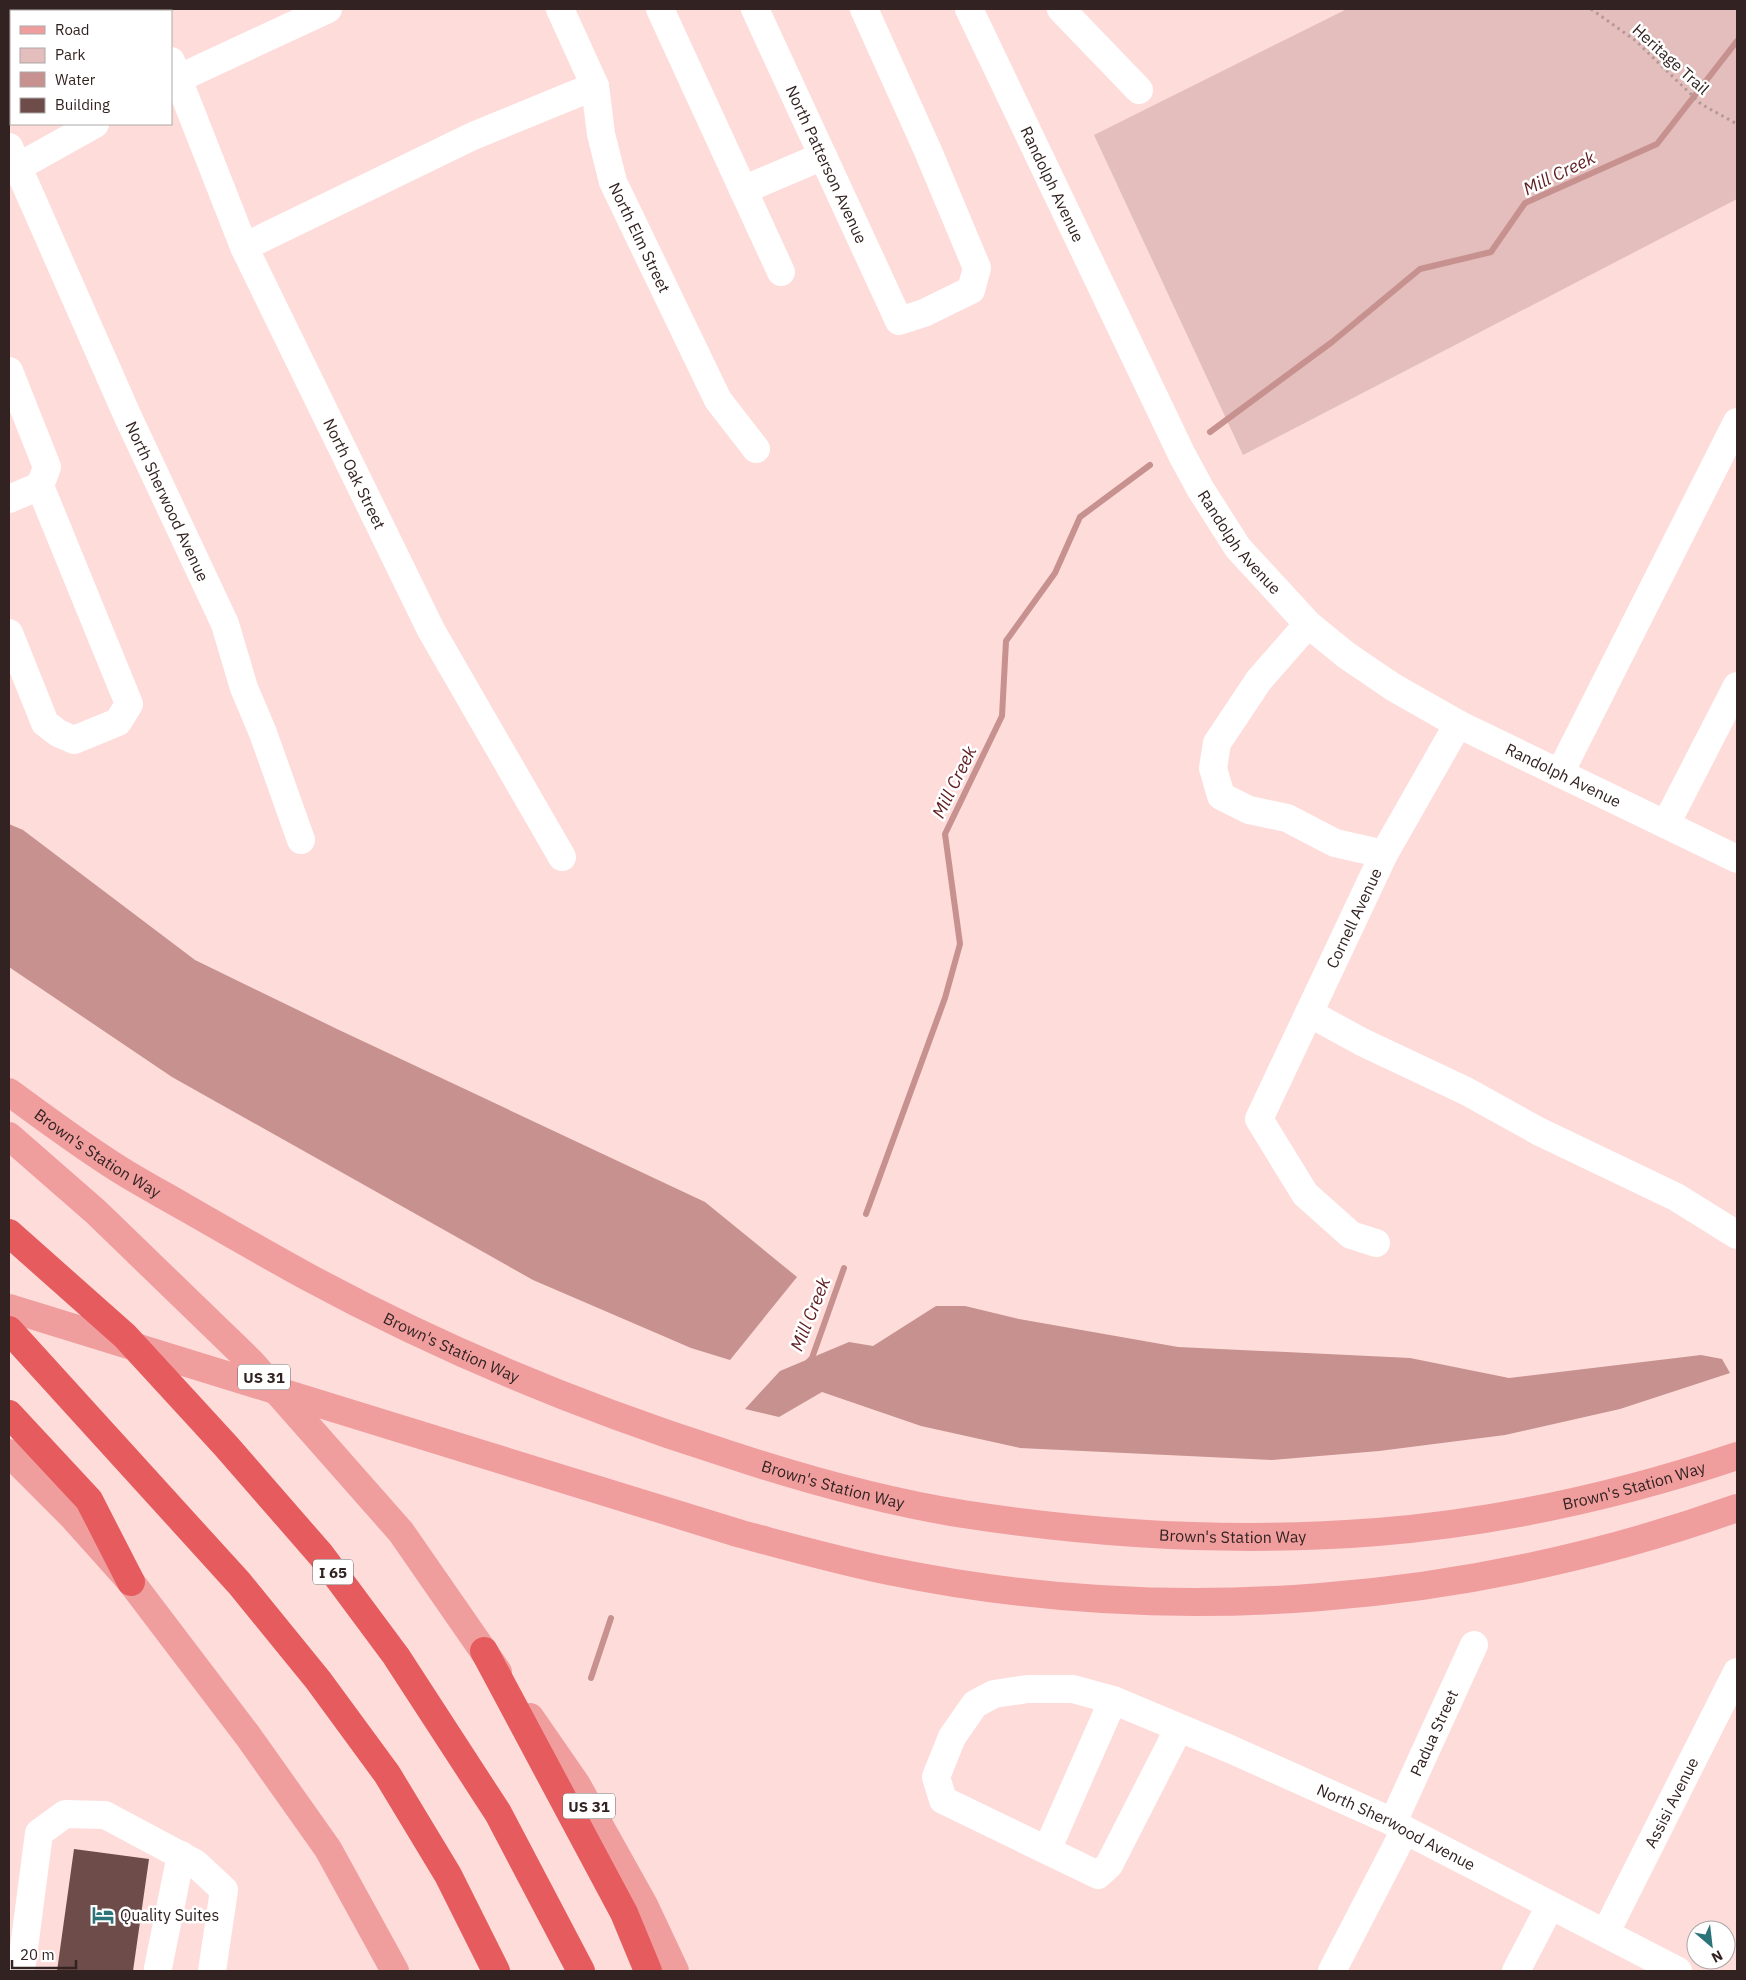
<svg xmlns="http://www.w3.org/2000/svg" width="1746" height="1980" font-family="'IBM Plex Sans',sans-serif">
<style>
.green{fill:#e3bebc}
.water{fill:#c6918e}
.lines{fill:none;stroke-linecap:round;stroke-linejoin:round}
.stream{stroke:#c6918e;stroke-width:6}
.building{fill:#6d4c4a}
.path{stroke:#b39897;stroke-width:3;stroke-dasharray:2.5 4;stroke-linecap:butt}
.minor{stroke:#fff;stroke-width:28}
.major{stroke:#f09d9e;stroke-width:28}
.highway{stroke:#e65b5e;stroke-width:28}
.labels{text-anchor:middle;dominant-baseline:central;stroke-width:5;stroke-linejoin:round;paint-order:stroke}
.shield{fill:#fff;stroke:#706564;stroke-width:1}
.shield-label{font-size:15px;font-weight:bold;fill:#322322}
.street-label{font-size:16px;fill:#322322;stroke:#fff}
.poi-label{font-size:16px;fill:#322322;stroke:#fff;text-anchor:start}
.water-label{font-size:18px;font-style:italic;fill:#5e1d20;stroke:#fff}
</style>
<rect width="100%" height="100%" fill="#fddcda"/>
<!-- green -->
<path class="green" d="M1347,9H1737V199L1243,455L1094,135Z"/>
<!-- water -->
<path class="water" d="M9,824L23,830L195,960L337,1029L705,1202L797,1277L730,1360L691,1348L533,1280L172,1077L9,967Z
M936,1306H965L1019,1319L1178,1347L1410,1358L1509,1378L1701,1355L1722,1359L1730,1373L1620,1409L1505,1435L1379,1451L1272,1460L1020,1448L921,1426L822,1392L779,1417L745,1409L780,1371L849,1342L873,1346Z"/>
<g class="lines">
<!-- stream -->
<path class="stream" d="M1210,432L1332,342L1420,269L1491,252L1525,203L1657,144L1737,41
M866,1214L945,998L960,944L945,834L1002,716L1006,641L1055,573L1080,517L1150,465
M806,1364L812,1358L844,1268
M591,1678L611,1618"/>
</g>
<!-- building -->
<path class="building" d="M74,1849L149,1859L133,1971H57Z"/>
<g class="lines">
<!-- path -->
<path class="path" d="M1591,9L1636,41L1701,104L1737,124"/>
<!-- minor -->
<g class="minor">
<path d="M147,9L148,11"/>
<path id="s1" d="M560,9L595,86L601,134L613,182L718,400L756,449"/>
<path d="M660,9L781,272"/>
<path id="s2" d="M755,9L899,321L924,313L971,290L977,268L928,151L864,9"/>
<path id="s3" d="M969,9L1182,455L1201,490L1238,548L1308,624L1346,655L1393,687L1458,724L1737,859"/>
<path d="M1061,9L1139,90"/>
<path id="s4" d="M171,61L244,247L431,630L562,857"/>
<path d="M171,82L328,9"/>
<path id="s5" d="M9,147L128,417L225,624L244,688L263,733L301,840"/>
<path d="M9,172L95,124"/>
<path d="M743,190L823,156"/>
<path d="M244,247L473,136L595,86"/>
<path d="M9,371L47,467L40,486L129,704L118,722L74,740L58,733L45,723L9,633"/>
<path d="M9,499L40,486"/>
<path d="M1308,624L1259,680L1217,743L1213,768L1221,796L1249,810L1287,818L1335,843L1384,854"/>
<path d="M1560,773L1737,422"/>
<path d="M1666,824L1737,686"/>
<path d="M1309,1013L1362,1042L1466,1091L1538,1131L1676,1197L1737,1235"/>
<path id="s6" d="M1376,1243L1351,1235L1305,1194L1259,1119L1384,854L1458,724"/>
<path id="s7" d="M1179,1728L1109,1865L1098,1875L943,1800L936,1777L952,1737L975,1704L994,1694L1028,1689H1073L1113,1700L1230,1749L1393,1822L1405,1830L1678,1971"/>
<path id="s8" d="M1393,1822L1474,1645"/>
<path d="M1047,1850L1113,1700"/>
<path id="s9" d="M1606,1932L1737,1672"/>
<path d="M158,1968L181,1855"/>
<path d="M21,1971L39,1833L65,1814L105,1815L195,1863L224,1890L212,1971"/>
<path d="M1332,1971L1405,1830"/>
<path d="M1516,1971L1550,1906"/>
</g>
<!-- major -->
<g class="major">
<path id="s10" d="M9,1092C43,1117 78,1143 114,1166C137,1181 162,1194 186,1208C226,1231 266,1254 306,1276C439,1348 578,1406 722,1452C800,1478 881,1501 963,1514C1099,1535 1239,1543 1377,1532C1499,1522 1621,1495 1737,1456"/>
<path d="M9,1136L96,1212L251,1362L401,1532L498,1672"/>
<path d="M9,1308L741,1534C790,1547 839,1561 889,1571C1171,1629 1468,1604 1737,1508"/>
<path d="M9,1453L71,1515L131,1582L248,1736L328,1849L395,1971"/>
<path d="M530,1717L577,1785L644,1905L675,1971"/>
</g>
<!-- highway -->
<path class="highway" d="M9,1233L125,1336L226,1446L321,1555L396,1656L498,1813L581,1971
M9,1330L239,1583L318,1680L387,1774L448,1875L496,1971
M9,1414L89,1500L131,1582
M484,1651L624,1913L648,1971"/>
</g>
<!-- icons -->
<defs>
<g id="hotel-bare" transform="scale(1.725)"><path d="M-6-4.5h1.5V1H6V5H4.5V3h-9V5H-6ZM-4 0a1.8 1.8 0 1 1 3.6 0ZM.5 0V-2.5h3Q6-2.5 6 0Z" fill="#2b757a" stroke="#fff" stroke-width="2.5" paint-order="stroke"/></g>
</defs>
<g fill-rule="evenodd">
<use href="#hotel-bare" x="103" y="1915"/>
</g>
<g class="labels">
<!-- shield labels -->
<g class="shield">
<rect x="238" y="1364.5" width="52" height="25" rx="4"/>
<rect x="313" y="1559.5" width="40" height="25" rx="4"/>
<rect x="563" y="1793.5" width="52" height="25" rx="4"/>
</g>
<g class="shield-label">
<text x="264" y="1377">US 31</text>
<text x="333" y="1572">I 65</text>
<text x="589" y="1806">US 31</text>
</g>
<!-- street labels -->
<g class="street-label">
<text transform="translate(1671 59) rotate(42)">Heritage Trail</text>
<text stroke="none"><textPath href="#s2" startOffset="171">North Patterson Avenue</textPath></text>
<text stroke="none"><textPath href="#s3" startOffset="194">Randolph Avenue</textPath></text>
<text stroke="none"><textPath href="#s1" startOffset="244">North Elm Street</textPath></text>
<text stroke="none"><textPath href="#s4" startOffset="452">North Oak Street</textPath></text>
<text stroke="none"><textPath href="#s5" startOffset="388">North Sherwood Avenue</textPath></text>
<text stroke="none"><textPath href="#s3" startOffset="599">Randolph Avenue</textPath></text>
<text stroke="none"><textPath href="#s3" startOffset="1004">Randolph Avenue</textPath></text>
<text stroke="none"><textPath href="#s6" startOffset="398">Cornell Avenue</textPath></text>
<text stroke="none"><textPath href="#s10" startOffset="108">Brown's Station Way</textPath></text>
<text stroke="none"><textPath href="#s10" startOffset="512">Brown's Station Way</textPath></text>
<text stroke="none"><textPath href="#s10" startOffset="918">Brown's Station Way</textPath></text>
<text stroke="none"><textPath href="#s10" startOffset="1728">Brown's Station Way</textPath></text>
<text stroke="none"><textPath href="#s10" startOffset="1322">Brown's Station Way</textPath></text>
<text stroke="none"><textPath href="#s8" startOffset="98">Padua Street</textPath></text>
<text stroke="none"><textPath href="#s9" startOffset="145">Assisi Avenue</textPath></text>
<text stroke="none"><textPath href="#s7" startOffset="901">North Sherwood Avenue</textPath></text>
</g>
<!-- poi labels -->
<g class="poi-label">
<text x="120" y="1915">Quality Suites</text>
</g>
<!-- water labels -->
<g class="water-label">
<text transform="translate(1559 173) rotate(-26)">Mill Creek</text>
<text transform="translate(954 782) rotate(-64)">Mill Creek</text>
<text transform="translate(810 1314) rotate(-68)">Mill Creek</text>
</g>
</g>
<!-- border -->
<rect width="1746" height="1980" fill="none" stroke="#322322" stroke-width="20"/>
<!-- legend -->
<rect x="10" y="10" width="162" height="115" fill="#ffffff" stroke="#ada7a7"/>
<rect x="20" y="26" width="25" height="8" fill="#f09d9e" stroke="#ada7a7"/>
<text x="55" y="35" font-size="15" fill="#322322">Road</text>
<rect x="20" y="48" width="25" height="15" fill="#e3bebc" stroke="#ada7a7"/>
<text x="55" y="60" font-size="15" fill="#322322">Park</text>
<rect x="20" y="72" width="25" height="15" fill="#c6918e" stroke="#ada7a7"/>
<text x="55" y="85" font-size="15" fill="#322322">Water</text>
<rect x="20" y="98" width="25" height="15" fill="#6d4c4a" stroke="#ada7a7"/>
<text x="55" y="110" font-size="15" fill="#322322">Building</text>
<!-- north arrow -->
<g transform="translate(1711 1945) rotate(152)"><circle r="24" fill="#ffffff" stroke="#ada7a7"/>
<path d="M0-4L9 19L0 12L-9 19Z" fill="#2b757a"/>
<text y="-8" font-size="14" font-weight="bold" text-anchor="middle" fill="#322322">N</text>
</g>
<!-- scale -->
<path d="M12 1960v8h64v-8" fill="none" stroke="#322322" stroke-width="2.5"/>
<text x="20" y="1960" font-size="15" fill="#322322" stroke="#ffffff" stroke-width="4" paint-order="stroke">20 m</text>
</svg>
